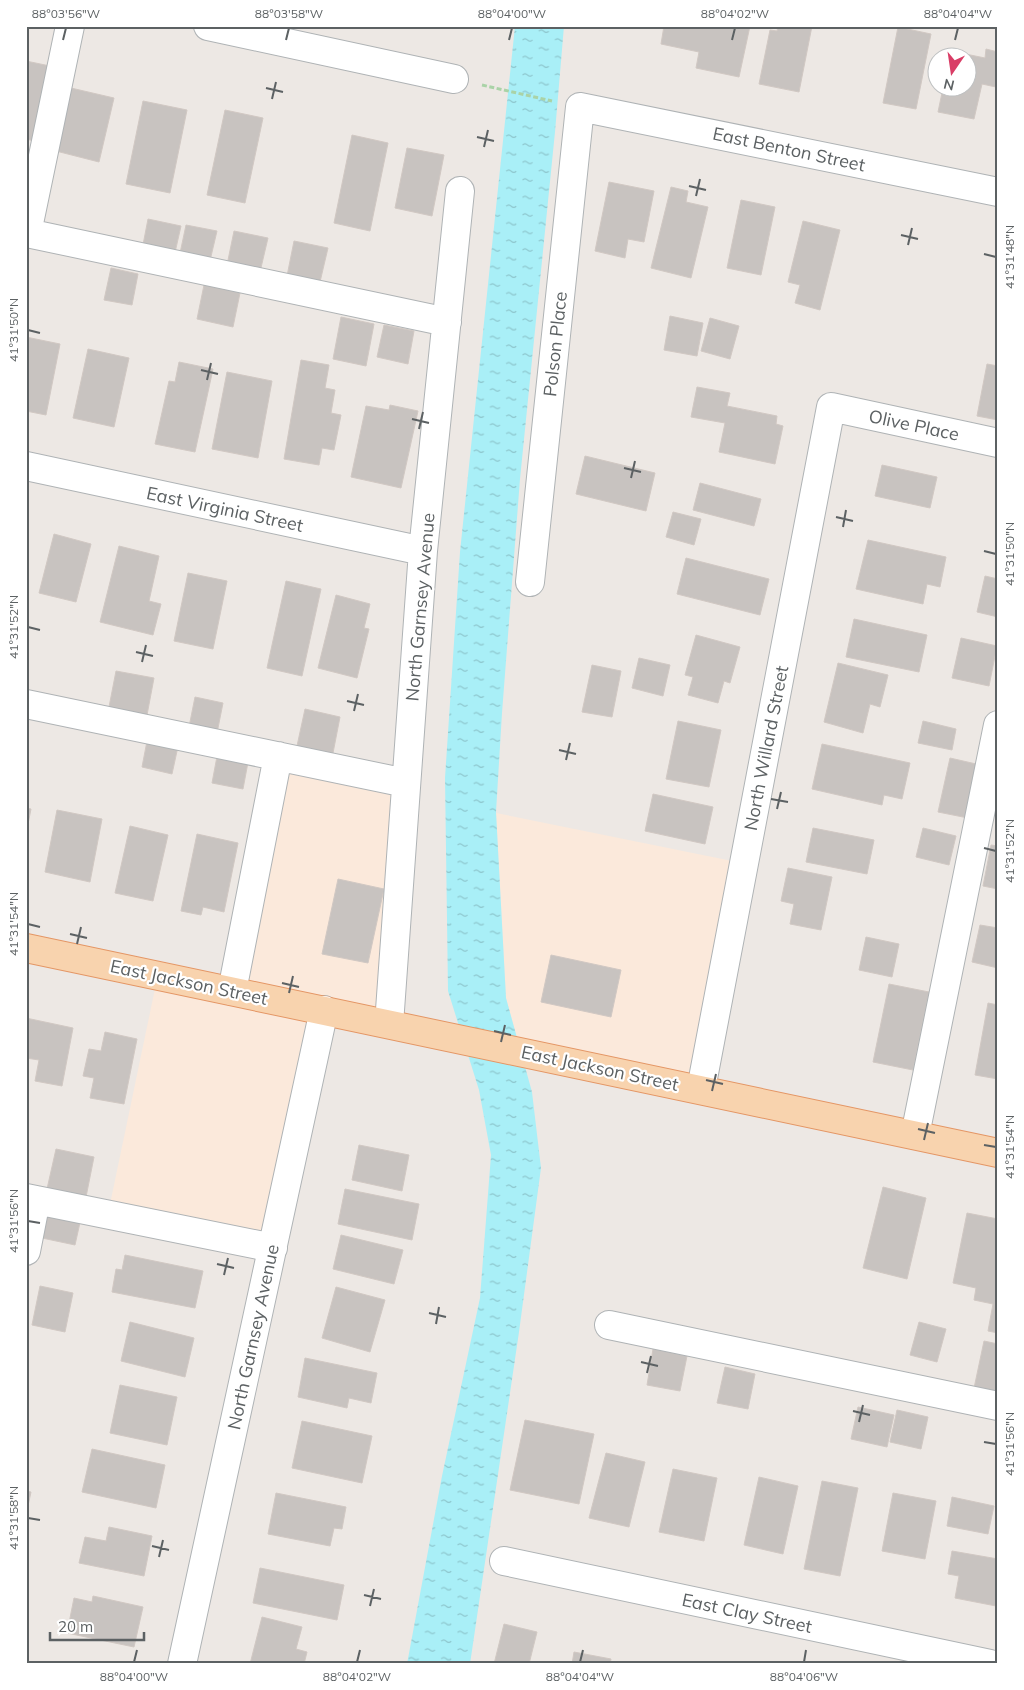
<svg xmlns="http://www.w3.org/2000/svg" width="1024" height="1690" font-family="Mulish,sans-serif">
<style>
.commercial{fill:#fbe9db}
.water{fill:url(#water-ripples)}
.building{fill:#c8c3c0;stroke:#d1c8c3}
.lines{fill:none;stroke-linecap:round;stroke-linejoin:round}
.minor-casing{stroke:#afb3b5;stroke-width:30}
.major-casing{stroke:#e49665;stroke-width:30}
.path{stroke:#aad3a7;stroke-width:3;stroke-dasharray:5 2.5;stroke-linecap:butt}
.minor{stroke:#fff;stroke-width:28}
.major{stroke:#f8d3ae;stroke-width:28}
.ticks{fill:none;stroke:#5c6163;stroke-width:2}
.labels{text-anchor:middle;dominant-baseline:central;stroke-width:4.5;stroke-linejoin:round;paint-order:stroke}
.street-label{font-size:18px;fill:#5c6163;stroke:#fff}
.neatline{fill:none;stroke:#5c6163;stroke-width:2}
.ticks-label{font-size:12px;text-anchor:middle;fill:#5c6163}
</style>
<defs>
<pattern id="water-ripples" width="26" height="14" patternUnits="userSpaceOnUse" patternTransform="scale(1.25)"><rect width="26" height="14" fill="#a9eff7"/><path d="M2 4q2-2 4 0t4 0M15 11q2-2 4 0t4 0" fill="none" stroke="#8dc5cc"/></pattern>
</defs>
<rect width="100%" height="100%" fill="#ede8e4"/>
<!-- commercial -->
<path class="commercial" d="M287,762L403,786L385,1019L241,987Z
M496,813L742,863L698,1094L523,1060L506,998Z
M157,979L320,1014L270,1243L109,1209Z"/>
<!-- water -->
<path class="water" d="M515,26H564L555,132L520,479L502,713L496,812L506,998L532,1092L541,1168L519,1332L470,1664H407L442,1476L480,1298L491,1155L479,1090L448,991L445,778L460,552Z"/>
<!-- building -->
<path class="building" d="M664,26H750L739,77L696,68L699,52L661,44Z
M778,26H812L799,92L759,84L770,30L777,31Z
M898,27L931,34L916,109L883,103Z
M986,49L998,52V81L996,87L982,84L974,119L938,112L943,88H966V58H949L951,51L985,58Z
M26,61L50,66L34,141L26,139Z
M71,88L114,98L99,162L56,151Z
M143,101L187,110L170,193L126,184Z
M225,110L263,118L245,203L207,195Z
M352,135L388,143L370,231L334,223Z
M407,148L444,155L432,216L395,208Z
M609,182L654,191L644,242L628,239L625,258L595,251Z
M671,187L688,191L686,202L708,207L691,278L651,268Z
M741,200L775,207L761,275L727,268Z
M148,219L181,226L174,257L142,250Z
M803,221L840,230L820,310L795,303L800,285L788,282Z
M186,225L217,231L209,265L179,258Z
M234,231L268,238L260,272L227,265Z
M294,241L328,248L320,282L287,276Z
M111,268L138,274L132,305L104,300Z
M204,285L240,293L233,327L197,319Z
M670,316L703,323L697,356L664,350Z
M341,317L374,324L366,366L333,359Z
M710,318L739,326L730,359L701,351Z
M384,325L414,331L408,364L377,357Z
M26,337L60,344L46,415L26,411Z
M88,349L129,358L114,427L73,418Z
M301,360L329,365L325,388L335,390L331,413L341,415L334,450L322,448L319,465L284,459Z
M179,362L213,369L195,452L155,444L169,381L175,382Z
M987,364L998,366V420L977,416Z
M227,372L272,381L258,458L212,449Z
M697,387L730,393L727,406L777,416L776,424L783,426L775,464L719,452L725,423L691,417Z
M390,405L418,411L401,488L351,477L366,406L389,410Z
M585,456L655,473L646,511L576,494Z
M882,465L937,477L930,508L875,496Z
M700,483L761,499L754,526L693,510Z
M673,512L701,519L694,545L666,537Z
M54,534L91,544L76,602L39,593Z
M868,540L946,557L940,587L927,584L923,604L856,589Z
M119,546L159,556L149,601L161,604L153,635L100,622Z
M686,558L769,579L760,615L677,594Z
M188,573L227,581L213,649L174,641Z
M985,576L998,579V617L977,612Z
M286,581L321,589L302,676L267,668Z
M336,595L370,604L364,628L369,629L357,678L318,668Z
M854,619L927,635L919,672L846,657Z
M696,635L740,647L730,683L724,681L718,703L688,695L693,677L685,675Z
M961,638L997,646L989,686L952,678Z
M639,658L670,665L663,696L632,688Z
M838,663L888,675L880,707L870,704L863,733L824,722Z
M592,665L621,671L612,717L582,712Z
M116,671L154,678L147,715L109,707Z
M195,697L223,703L217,733L189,727Z
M305,709L340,717L333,753L297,746Z
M678,721L721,730L709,787L666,779Z
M923,721L956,729L952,750L918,743Z
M148,736L179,742L172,774L142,767Z
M822,744L910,763L902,799L884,795L882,805L812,789Z
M218,751L249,757L243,789L212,783Z
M950,758L985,766L973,819L938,812Z
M653,794L713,807L705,844L645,831Z
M26,808L31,809L26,834Z
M57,810L102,819L90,882L45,872Z
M130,826L168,835L153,901L115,893Z
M813,828L874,840L867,874L806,862Z
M923,828L956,836L949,865L916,857Z
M197,834L238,843L224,912L203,907L201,915L181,911Z
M991,845L998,846V889L983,886Z
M788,868L832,877L821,930L790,924L794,904L781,901Z
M338,879L384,889L368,963L322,954Z
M980,925L998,928V968L972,962Z
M866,937L899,944L892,977L859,970Z
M551,955L621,970L611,1017L541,1002Z
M889,984L929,992L913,1070L873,1062Z
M988,1003L998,1005V1079L975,1075Z
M26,1018L73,1028L62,1086L35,1081L39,1060L26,1058Z
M105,1032L137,1039L124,1104L90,1098L94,1078L83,1076L89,1049L101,1051Z
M359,1145L409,1155L402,1191L352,1180Z
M56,1149L94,1157L86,1197L47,1189Z
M883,1187L926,1198L907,1279L863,1268Z
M345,1189L419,1204L412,1240L338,1224Z
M48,1211L81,1218L75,1245L42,1238Z
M967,1213L998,1219V1333L988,1331L993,1304L974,1300L976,1288L953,1283Z
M341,1235L403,1250L394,1284L333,1269Z
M125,1255L203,1271L195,1308L112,1292L116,1269L122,1270Z
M40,1286L73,1293L65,1332L32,1325Z
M336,1287L385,1300L370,1352L322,1338Z
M130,1322L194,1338L185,1377L121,1361Z
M919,1322L946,1329L937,1362L910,1355Z
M984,1341L998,1344V1398L973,1393Z
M653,1349L687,1356L680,1391L647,1385Z
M305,1358L377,1373L371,1403L349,1398L347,1408L298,1397Z
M725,1367L755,1374L748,1409L717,1403Z
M120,1385L177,1397L167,1445L110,1433Z
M858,1407L894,1415L887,1447L851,1439Z
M897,1410L928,1417L921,1449L890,1442Z
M525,1420L594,1434L579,1504L510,1490Z
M302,1421L372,1436L362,1483L292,1468Z
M92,1449L165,1465L156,1508L82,1492Z
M606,1453L645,1462L629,1527L589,1518Z
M673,1469L717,1478L704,1541L659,1532Z
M759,1477L798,1486L783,1554L744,1545Z
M822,1481L858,1488L840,1576L804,1569Z
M26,1491L31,1492L26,1515Z
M276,1493L346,1507L342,1529L334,1528L330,1546L268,1534Z
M893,1493L936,1501L925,1559L882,1551Z
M952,1497L994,1506L988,1534L947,1526Z
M109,1527L152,1536L144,1576L79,1563L85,1537L106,1541Z
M952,1551L998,1559L996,1606L955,1598L959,1576L948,1574Z
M260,1568L344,1585L337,1620L253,1603Z
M93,1596L143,1607L134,1647L67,1633L74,1598L92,1602Z
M262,1617L302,1627L296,1649L307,1652L304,1664H250Z
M504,1624L537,1632L529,1664H494Z
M574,1652L611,1659L610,1664H572Z"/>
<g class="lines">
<!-- minor casing -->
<g class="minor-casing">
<path id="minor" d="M70,26L27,233L447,322
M208,26L454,79
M26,466L423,551
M530,582L580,107L998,192
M26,704L406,783
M232,991L278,756
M389,1024L423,551L460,191
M701,1089L831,407L998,443
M915,1135L998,725
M26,1198L273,1248
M26,1251L36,1200
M609,1325L998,1406
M504,1561L990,1664
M182,1664L324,1010"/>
</g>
<!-- major casing -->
<g class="major-casing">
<path id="major" d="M26,948L998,1153"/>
</g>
<!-- path -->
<path class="path" d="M482,85L552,101"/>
<!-- minor -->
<use href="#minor" class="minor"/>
<!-- major -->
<use href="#major" class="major"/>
</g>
<!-- ticks -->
<path class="ticks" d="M63,40L66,28M286,40L289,28M509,40L512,28M732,40L735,28M955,40L958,28M266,88L283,92M272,99L276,82M477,137L494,141M484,147L488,130M689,186L706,190M696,196L700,179M901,235L918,239M908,245L912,228M984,254L996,257M28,330L40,333M201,370L218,374M207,380L211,363M412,419L429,423M419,429L423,412M624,468L641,472M631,478L635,461M836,517L853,521M843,527L846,510M984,551L996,554M28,627L40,630M136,652L153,656M142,662L146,645M347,701L364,705M354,711L358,694M559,750L576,754M566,760L570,743M771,799L788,802M777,809L781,792M984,848L996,851M28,924L40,927M70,934L87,938M77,944L81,927M282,983L299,987M289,993L293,976M494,1031L511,1035M501,1042L505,1025M706,1080L723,1084M712,1091L716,1074M918,1129L935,1133M924,1140L928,1123M984,1145L996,1147M28,1221L40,1223M217,1264L234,1268M224,1275L228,1258M429,1313L446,1317M436,1324L439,1307M641,1362L658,1366M647,1373L651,1356M853,1411L870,1415M859,1422L863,1405M984,1442L996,1444M28,1518L40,1520M152,1546L169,1550M159,1557L163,1540M364,1595L381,1599M370,1606L374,1589M134,1662L137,1650M357,1662L360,1650M580,1662L583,1650M804,1662L806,1650"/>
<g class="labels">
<!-- street labels -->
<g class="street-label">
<text transform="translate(789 149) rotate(12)">East Benton Street</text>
<text transform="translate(555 344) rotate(-84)">Polson Place</text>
<text transform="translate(914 425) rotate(12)">Olive Place</text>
<text transform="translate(225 509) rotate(12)">East Virginia Street</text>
<text transform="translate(420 607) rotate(-85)">North Garnsey Avenue</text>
<text transform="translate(766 748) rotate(-79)">North Willard Street</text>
<text transform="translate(189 982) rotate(12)">East Jackson Street</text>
<text transform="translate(600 1068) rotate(12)">East Jackson Street</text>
<text transform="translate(253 1337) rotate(-78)">North Garnsey Avenue</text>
<text transform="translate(747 1613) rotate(12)">East Clay Street</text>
</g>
</g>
<!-- border -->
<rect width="1024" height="1690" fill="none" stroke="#ffffff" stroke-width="55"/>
<!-- north arrow -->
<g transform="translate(952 72) rotate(193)"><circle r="24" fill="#ffffff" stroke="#bec0c1"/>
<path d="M0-4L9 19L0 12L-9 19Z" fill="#d93d66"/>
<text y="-8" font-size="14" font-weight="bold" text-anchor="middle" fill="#5c6163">N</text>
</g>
<!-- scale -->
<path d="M50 1632v8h94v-8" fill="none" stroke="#5c6163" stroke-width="2.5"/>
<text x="58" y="1632" font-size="15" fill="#5c6163" stroke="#ffffff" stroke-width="4" paint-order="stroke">20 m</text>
<rect x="28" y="28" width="968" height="1634" class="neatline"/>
<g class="ticks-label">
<text x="66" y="18">88°03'56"W</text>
<text x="289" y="18">88°03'58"W</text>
<text x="512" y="18">88°04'00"W</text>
<text x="735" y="18">88°04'02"W</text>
<text x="958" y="18">88°04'04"W</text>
<text transform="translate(1010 257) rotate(-90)" y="4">41°31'48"N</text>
<text transform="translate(14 330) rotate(-90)" y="4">41°31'50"N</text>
<text transform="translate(1010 554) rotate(-90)" y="4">41°31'50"N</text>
<text transform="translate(14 627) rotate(-90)" y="4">41°31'52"N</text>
<text transform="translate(1010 851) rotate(-90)" y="4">41°31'52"N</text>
<text transform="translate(14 924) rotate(-90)" y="4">41°31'54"N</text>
<text transform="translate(1010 1147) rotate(-90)" y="4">41°31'54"N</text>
<text transform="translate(14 1221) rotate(-90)" y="4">41°31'56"N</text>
<text transform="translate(1010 1444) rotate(-90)" y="4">41°31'56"N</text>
<text transform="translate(14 1518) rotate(-90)" y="4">41°31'58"N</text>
<text x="134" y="1681">88°04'00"W</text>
<text x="357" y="1681">88°04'02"W</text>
<text x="580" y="1681">88°04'04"W</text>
<text x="804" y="1681">88°04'06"W</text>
</g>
</svg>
